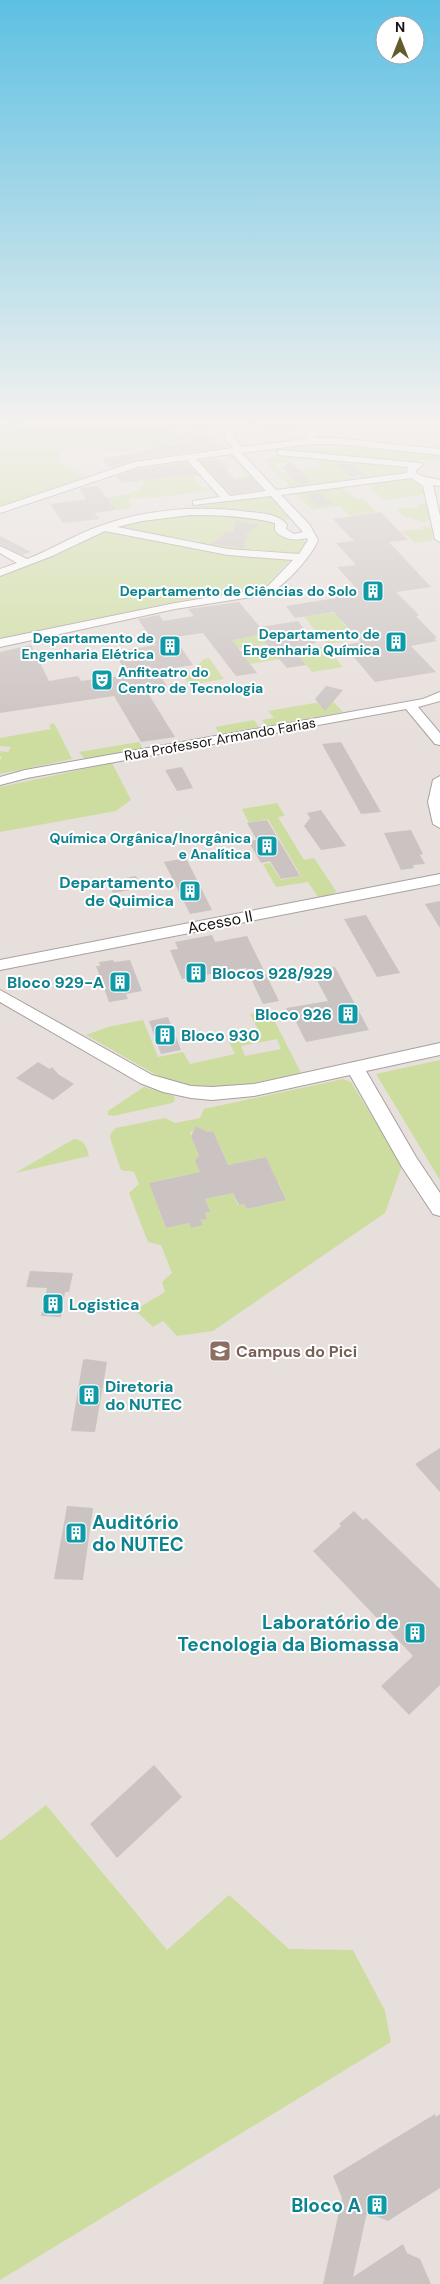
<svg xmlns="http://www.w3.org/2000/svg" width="440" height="2284" font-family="'DM Sans',sans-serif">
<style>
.green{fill:#cddd9f;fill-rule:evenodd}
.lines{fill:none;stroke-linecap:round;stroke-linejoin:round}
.stream{stroke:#2cd2da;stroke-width:2.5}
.building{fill:#cbc3c1}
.minor-casing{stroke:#a7a09d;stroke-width:2}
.minor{fill:#fff;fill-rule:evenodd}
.labels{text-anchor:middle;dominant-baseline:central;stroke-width:4;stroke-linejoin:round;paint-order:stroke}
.far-culture-label{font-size:14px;font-weight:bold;fill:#0d838f;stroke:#fff;text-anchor:end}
.far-street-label{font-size:14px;fill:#171413;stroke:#fff}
.culture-label{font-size:16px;font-weight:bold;fill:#0d838f;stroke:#fff;text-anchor:start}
.street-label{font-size:16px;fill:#171413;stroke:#fff}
.education-label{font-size:16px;font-weight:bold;fill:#785e54;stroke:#fff;text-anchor:start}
.near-culture-label{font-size:19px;font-weight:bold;fill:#0d838f;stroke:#fff;text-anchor:end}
</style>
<rect width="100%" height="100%" fill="#e7dfdc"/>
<!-- green -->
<path class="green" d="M0,418H177L173,430L190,440L117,452L80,445L62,453L54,461L88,477L0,508Z
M241,418H312L315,419L288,428L249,425Z
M315,437L429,448L440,451V461L385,460L269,450Z
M282,455L401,465L406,470L397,475L295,488L290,487L264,460ZM313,459H318L319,461H316L317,463L323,462L318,463L324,466L282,473L272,463ZM350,461L361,471L360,474L363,477H351L334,464Z
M225,456L235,457L268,491L231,497L226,495L198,462L208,459H223L231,467L225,468L234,478L248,476L234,460L228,459Z
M198,473L200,476L193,477L203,489L210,488L212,490L151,498H131L128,501L132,508L116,510L107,498L132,493L143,487V481Z
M404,478L420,483L424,495L383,500L365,482Z
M342,486L356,499L362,498L377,512L350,516L340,506L312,510L296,494L297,492Z
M268,496H271L295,519L284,520L248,512L134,515Z
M426,503L429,520C423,524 416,522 411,517L406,518L397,509L420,507L418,504Z
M205,514L243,515L274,522L276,532L279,535L309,542L298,554L252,549L249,553L199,546V541L165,536L158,538L113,527L147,519Z
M421,526L431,528L433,540L416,543L401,531L423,529Z
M102,531H107L291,559L263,589L177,601L47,630L0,638V575L73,548Z
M350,610L357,617L341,620L346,627L367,638L327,644L304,617Z
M279,632L286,641L219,652L213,643Z
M288,644L294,657L250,664L241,651Z
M325,646L343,667L312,672L295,651Z
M209,658L224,679L189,685L184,677L204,659Z
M332,700L343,712L266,726L262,720L274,718L268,711Z
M254,720L259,727L220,734L215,727Z
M54,723L72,759L0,774V760L2,757L0,756V751L8,752L11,747L1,746L0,747V738L51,729L49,725Z
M139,742L143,749L85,759L79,752Z
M112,763L131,800L116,811L0,832V787Z
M277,803L285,816L278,817L304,860L314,858L336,891L334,894L318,897L308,882L276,887L263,864L270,863L281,880L301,876L268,819L249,823L242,809Z
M269,1010L301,1073L240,1086H186L167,1081L86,1035L108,1027L143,1020L158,1057L183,1052L190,1064L235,1054L227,1038L251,1033L257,1028L250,1014ZM277,1039L281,1049L245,1056L241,1046Z
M440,1060V1180L376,1074Z
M343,1079L351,1082L402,1166L385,1213L213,1331L177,1336L163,1321L153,1327L135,1310L165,1292L162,1282L172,1273L161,1245L148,1242L129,1193L139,1184L134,1172L121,1170L110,1138L111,1133L116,1128L165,1118L175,1123L200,1118L204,1109ZM197,1127L200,1128L202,1133L213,1131L228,1165L266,1157L274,1174L267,1185L278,1182L286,1200L247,1209L244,1204L238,1205L233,1193L205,1199L211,1212L205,1213L207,1218L201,1220L203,1225L191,1228L189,1223L166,1228L159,1210L199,1200L150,1183L189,1174L191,1179L206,1172L190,1132L195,1131Z
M144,1087L174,1096L175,1101L172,1103L113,1116L108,1115V1111Z
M74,1139C85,1141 86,1145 89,1156L15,1173Z
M46,1805L167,1950L229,1895L289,1949L353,1950L385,2011L391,2042L0,2280V1841Z"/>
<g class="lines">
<!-- stream -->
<path class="stream" d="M0,429L31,418"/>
</g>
<!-- building -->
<path class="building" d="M203,430L219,448L134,460L109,468L102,459L153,449L152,447L192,442L184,432Z
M215,458L235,480L252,478L262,490L231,494L200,460Z
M290,461L312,483L298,485L283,468Z
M186,462L197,474L121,483L116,476L138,469Z
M340,463L353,464L366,475L351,477L333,464Z
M98,486L116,510L95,513L99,519L63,523L50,504L86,499L80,488Z
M320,492L332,504L317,506L306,494Z
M381,512L408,540L389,542L431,587L396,592L419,615L416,616L437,638H434L437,641L411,646L436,672L375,682L352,655L349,656L340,646L361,642L334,612L295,618L286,606L336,598L330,592L356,588L337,567L356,565L336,543L354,541L333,519Z
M236,521L260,525L245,534L248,535L244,548L211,544L228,531L233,532Z
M0,536L31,552L22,555L0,544Z
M239,602L260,627L298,621L316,643L293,648L306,665L287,668L259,635L232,640L257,673L236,676L203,633L174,637L193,665L157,671L167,686L146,690L175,737L141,742L114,696L0,713V652L31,645L49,681L78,676L81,681L120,676L117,670L124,669L114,652L156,645L138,619L159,615L163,621L194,616L188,609Z
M326,686L343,690L325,711L315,699Z
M341,742L381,812L361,814L322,744Z
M182,767L193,788L177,791L165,770Z
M321,810L346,846L321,850L304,826L310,818L307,813Z
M267,820L300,876L281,879L270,861L261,863L254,851L248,841L257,840L247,823Z
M411,830L423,854L420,855L425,864L413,865L414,868L401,870L384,833Z
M186,858L212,910L190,914L164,862Z
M136,876L142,888L113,893L108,881Z
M440,901V928L425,904Z
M366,915L400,973L377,977L344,919Z
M212,935L215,942L247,936L279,1001L263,1004L246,968L182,979L170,950L178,949L175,942Z
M113,960L114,962L130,960L142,991L126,994L128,999L109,1002L96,966H100L99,962Z
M335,967L369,1030L306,1042L296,1022H293L286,1008L328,1001L312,971Z
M168,1017L181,1050L161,1054L149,1021Z
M38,1062L50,1069L52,1067L58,1074L74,1084L53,1100L16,1078Z
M196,1126L207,1132L213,1131L228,1165L266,1157L286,1200L247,1209L244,1204L239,1205L233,1193L205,1199L211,1212L205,1213L207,1219L201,1220L203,1225L191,1228L189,1223L166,1228L149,1183L200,1172L195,1161L199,1155L191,1136Z
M30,1271L73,1273L69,1292H65L61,1317L41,1316L47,1288L26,1287Z
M86,1359L107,1362L95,1432L71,1431L83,1360Z
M440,1448V1492L415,1464Z
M67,1506L93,1508L83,1580L54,1579Z
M354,1511L363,1520L366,1518L440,1589V1685L409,1715L381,1686L413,1656L313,1551L341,1526L339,1524Z
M154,1765L182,1797L117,1858L90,1824Z
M435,2114L436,2117L440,2114V2188L388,2221L367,2212L353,2277L403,2244L407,2253L420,2259L431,2284H323L342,2198L333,2176Z"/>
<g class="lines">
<!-- minor casing -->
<g class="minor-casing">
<path id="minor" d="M215,418H225L235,429L237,431L233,437L242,447L305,439L315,418H323L315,438H336L440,449V455L336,444H309L242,453L276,490L407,473L408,467L278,455V451L281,450L421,463L423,465L416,470L417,474L425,477L440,480V486L433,485L440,516V542L435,539L423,486L411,478L281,495L309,524L318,540C312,556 281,591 264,595L175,609L0,647V639L175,603L261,589L268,586L293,560L228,555L105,531L52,556L0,576V569L17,563L0,553V546L27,559C51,550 73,536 97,527C144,509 199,505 249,512C262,513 280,514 287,525L286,529L294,534L303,532L271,496L193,505V501L220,497L187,460L138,467L0,513V507L134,462L233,448L223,437L227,431ZM232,454L266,491L230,496L196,459ZM190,515C219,515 247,516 275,523V530C283,540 295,541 307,538L308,540L299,554L228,549L117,527L142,521Z
M440,692V701L418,707L440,733V745L435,744L406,709L27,778L0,785V777L25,770L423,699Z
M440,776V828L433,824L428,802L433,780Z
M440,874V884L0,970V960Z
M0,990L152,1075L191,1086L212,1087L254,1084L440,1043V1055L366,1071L416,1157L440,1193V1216L433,1214L402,1167L350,1075L254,1096L212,1100L191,1098L163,1092L140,1083L0,1002Z"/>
</g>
<!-- minor -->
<use href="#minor" class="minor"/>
</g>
<!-- sky -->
<linearGradient id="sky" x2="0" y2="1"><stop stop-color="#5dc0e2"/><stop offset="0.57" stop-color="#f4f1ef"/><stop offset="1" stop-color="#f4f1ef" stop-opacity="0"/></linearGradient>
<rect width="440" height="738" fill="url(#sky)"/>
<!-- icons -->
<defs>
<g id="building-square" transform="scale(1.125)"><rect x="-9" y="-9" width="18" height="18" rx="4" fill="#0f9aa8" stroke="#fff"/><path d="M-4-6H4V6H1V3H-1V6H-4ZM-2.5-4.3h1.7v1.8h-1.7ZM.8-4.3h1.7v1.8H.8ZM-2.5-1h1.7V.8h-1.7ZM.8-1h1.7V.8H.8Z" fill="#fff"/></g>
<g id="theatre-square" transform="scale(1.125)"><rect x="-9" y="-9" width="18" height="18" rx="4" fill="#0f9aa8" stroke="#fff"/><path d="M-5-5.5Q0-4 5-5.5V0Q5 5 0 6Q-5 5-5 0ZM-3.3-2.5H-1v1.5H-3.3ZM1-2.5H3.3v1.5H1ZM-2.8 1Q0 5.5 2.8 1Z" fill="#fff"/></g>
<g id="university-square" transform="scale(1.125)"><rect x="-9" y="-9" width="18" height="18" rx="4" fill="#8d6e63" stroke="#fff"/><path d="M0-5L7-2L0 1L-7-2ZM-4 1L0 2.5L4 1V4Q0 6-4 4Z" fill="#fff"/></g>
</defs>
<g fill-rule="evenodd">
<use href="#building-square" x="373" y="591"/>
<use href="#building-square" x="396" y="642"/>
<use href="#building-square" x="170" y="646"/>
<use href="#theatre-square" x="102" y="680"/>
<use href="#building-square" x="267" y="846"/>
<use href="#building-square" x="190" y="891"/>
<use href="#building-square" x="196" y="973"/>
<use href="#building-square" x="120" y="982"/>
<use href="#building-square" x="348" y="1014"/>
<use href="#building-square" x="165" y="1035"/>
<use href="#building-square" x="53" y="1304"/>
<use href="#university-square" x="220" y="1351"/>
<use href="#building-square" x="89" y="1395"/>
<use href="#building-square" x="76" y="1533"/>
<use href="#building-square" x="415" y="1633"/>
<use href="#building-square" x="377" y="2205"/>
</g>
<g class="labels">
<!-- far-culture labels -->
<g class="far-culture-label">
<text x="357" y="591">Departamento de Ciências do Solo</text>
<text x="380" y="634">Departamento de<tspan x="380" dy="16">Engenharia Química</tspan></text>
<text x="154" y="638">Departamento de<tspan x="154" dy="16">Engenharia Elétrica</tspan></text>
<text x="118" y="672" text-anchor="start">Anfiteatro do<tspan x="118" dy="16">Centro de Tecnologia</tspan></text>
<text x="251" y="838">Química Orgânica/Inorgânica<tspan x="251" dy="16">e Analítica</tspan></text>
</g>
<!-- far-street labels -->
<g class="far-street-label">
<text transform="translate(220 739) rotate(-10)">Rua Professor Armando Farias</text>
</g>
<!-- culture labels -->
<g class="culture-label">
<text x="174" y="882" text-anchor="end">Departamento<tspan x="174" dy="18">de Quimica</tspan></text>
<text x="212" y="973">Blocos 928/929</text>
<text x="104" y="982" text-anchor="end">Bloco 929-A</text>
<text x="332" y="1014" text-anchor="end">Bloco 926</text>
<text x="181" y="1035">Bloco 930</text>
<text x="69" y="1304">Logistica</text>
<text x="105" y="1386">Diretoria<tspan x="105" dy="18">do NUTEC</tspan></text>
</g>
<!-- street labels -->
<g class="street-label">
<text transform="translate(220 922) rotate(-11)">Acesso II</text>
</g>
<!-- education labels -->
<g class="education-label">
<text x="236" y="1351">Campus do Pici</text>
</g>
<!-- near-culture labels -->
<g class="near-culture-label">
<text x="92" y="1522" text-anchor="start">Auditório<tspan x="92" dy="22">do NUTEC</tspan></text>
<text x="399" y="1622">Laboratório de<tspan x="399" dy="22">Tecnologia da Biomassa</tspan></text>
<text x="361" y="2205">Bloco A</text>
</g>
</g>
<!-- north arrow -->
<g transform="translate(400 40)"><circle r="24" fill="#ffffff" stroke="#a2a1a1"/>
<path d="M0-4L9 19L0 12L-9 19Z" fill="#605d2a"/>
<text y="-8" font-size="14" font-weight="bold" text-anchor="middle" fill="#171413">N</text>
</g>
</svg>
